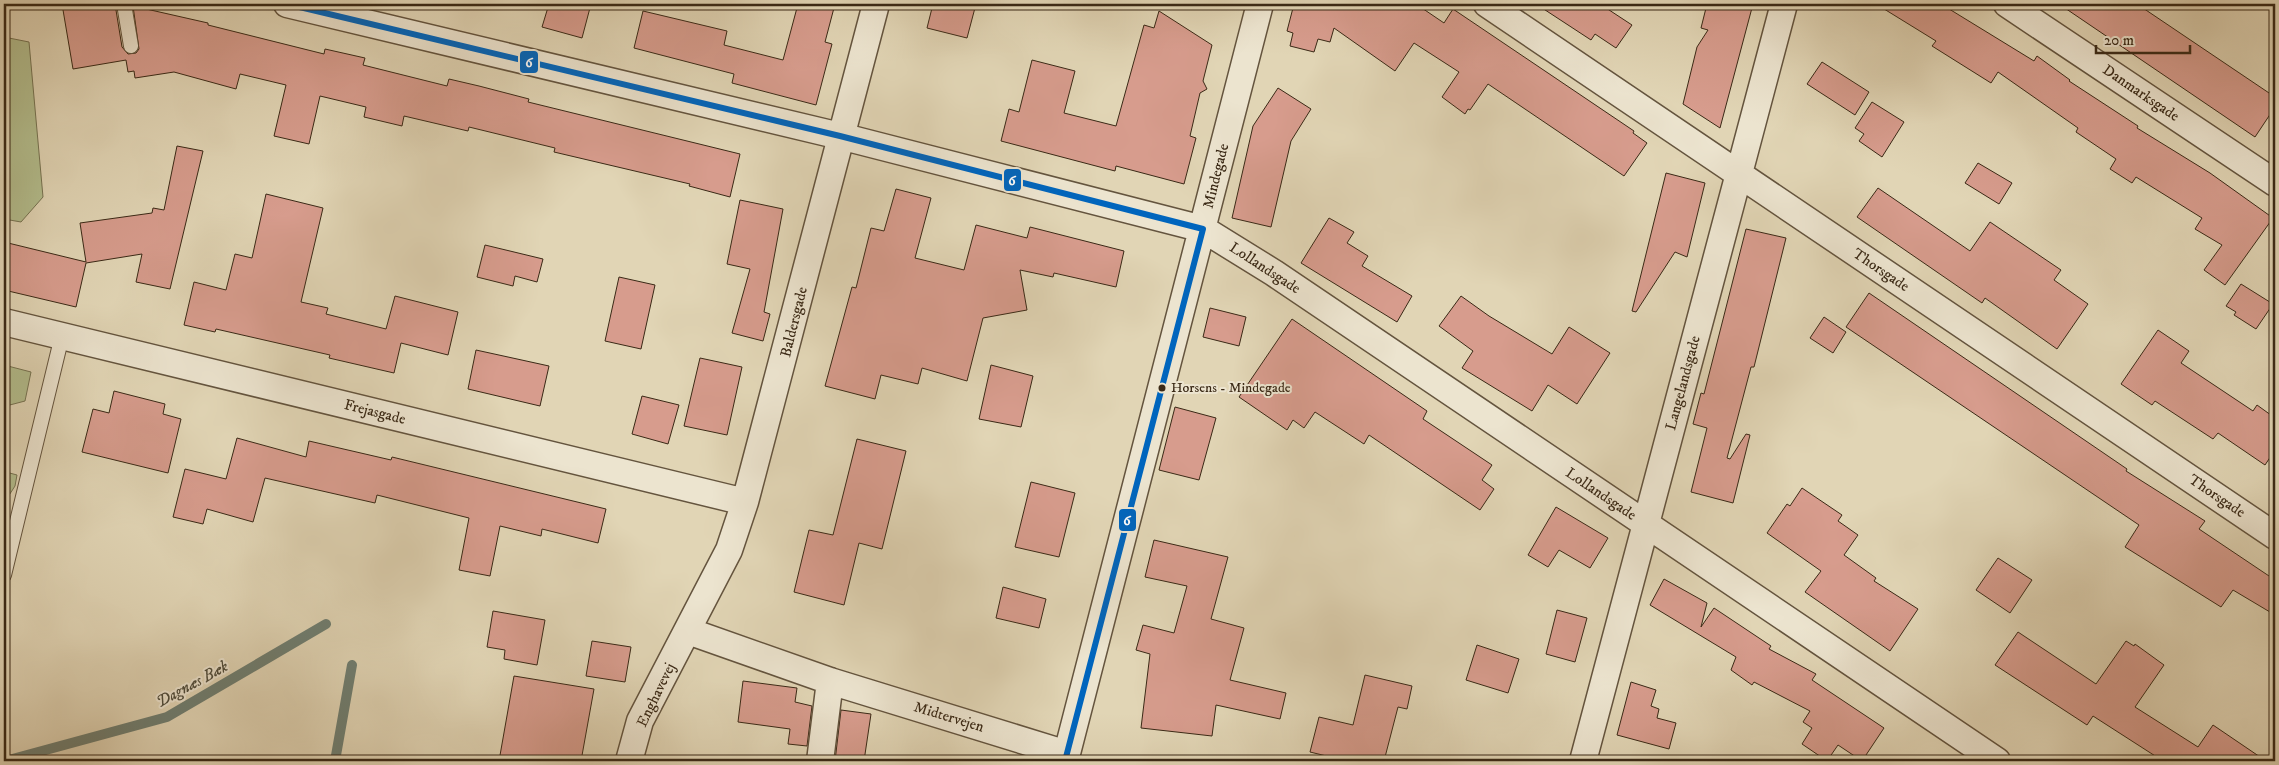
<svg xmlns="http://www.w3.org/2000/svg" width="2279" height="765" font-family="'IM FELL DW Pica',serif">
<style>
.green{fill:#b3bd8d;stroke:#767352}
.lines{fill:none;stroke-linecap:round;stroke-linejoin:round}
.stream{stroke:#707f72;stroke-width:10}
.building{fill:#d79c8d;stroke:#3a2916}
.lane-casing{stroke:#64543e;stroke-width:16}
.street-casing{stroke:#64543e;stroke-width:29}
.lane{stroke:#ece4cf;stroke-width:14}
.street{stroke:#ece4cf;stroke-width:26}
.bus-1-casing{stroke:#ece4cf;stroke-width:10}
.bus-1{stroke:#0065bd;stroke-width:6}
.bus-dot{fill:#3a2916;stroke:#ece4cf;stroke-width:2}
.labels{text-anchor:middle;dominant-baseline:central;stroke-width:4;stroke-linejoin:round;paint-order:stroke}
.bus-label{font-size:14px;fill:#3a2916;stroke:#ece4cf;text-anchor:start}
.street-label{font-size:15px;fill:#3a2916;stroke:#ece4cf}
.water-label{font-size:16px;font-style:italic;fill:#504d3c;stroke:#ece4cf}
.line-badge{stroke:#ece4cf;stroke-width:2}
.badge-label{font-size:14px;text-anchor:middle;font-weight:bold;fill:#fff}
</style>
<rect width="100%" height="100%" fill="#e1d5b5"/>
<filter id="stains"><feTurbulence type="fractalNoise" baseFrequency=".004" numOctaves="4"/><feColorMatrix values="0 0 0 0 .2 0 0 0 0 .09 0 0 0 0 .02 0 0 0 .5 -.17"/></filter>
<radialGradient id="worn" r=".72"><stop offset=".6" stop-color="#630" stop-opacity="0"/><stop offset="1" stop-color="#630" stop-opacity=".3"/></radialGradient>
<!-- green -->
<path class="green" d="M4,37L29,42L43,197L21,222L4,219Z
M4,365L31,372L25,401L6,406L4,403Z
M6,472L17,475L15,486L4,503V474Z"/>
<g class="lines">
<!-- stream -->
<path class="stream" d="M5,761L167,717L326,624
M335,761L352,665"/>
</g>
<!-- building -->
<path class="building" d="M62,4H115L122,47L128,54L136,53L139,49L133,6L208,23V25L324,54L325,49L365,58L363,65L447,86L449,79L479,86L529,99L528,102L740,154L730,197L689,186L690,184L554,152L555,148L469,127L468,131L404,116L402,126L364,117L366,107L320,96L309,144L274,136L286,85L240,74L236,89L174,72L135,78L134,71L128,72L126,60L73,69Z
M549,4H591L582,38L542,27Z
M798,4H835L825,42L832,44L816,105L732,83L734,74L634,48L643,11L727,31L724,45L783,60Z
M933,4H976L967,38L927,28Z
M1294,4H1416L1444,23L1453,9L1634,131L1633,133L1647,143L1624,176L1488,84L1470,110L1468,109L1465,114L1442,97L1459,72L1414,43L1395,71L1334,28L1330,42L1318,39L1314,52L1290,46L1293,33L1287,31Z
M1536,4H1600L1632,25L1616,48L1595,34L1591,40Z
M1707,4H1753L1720,128L1683,104L1697,47L1708,30L1701,28Z
M1876,4H1941L2034,61L2037,56L2070,80L2069,81L2138,126L2137,128L2210,173L2273,218L2225,285L2204,270L2222,245L2195,229L2202,218L2136,177L2132,183L2110,169L2116,159L2076,132L2078,128L1998,72L1991,83L1932,46L1936,41Z
M2059,4H2137L2275,97V107L2255,137Z
M1159,11L1212,45L1203,81L1207,89L1200,93L1190,136L1196,138L1184,184L1116,166L1115,171L1001,141L1009,109L1019,112L1032,60L1075,71L1064,113L1116,126L1144,25L1154,28Z
M1822,62L1869,92L1855,115L1807,84Z
M1278,88L1311,109L1291,141L1271,227L1232,218L1253,126Z
M1872,102L1904,122L1882,157L1859,141L1864,134L1855,128Z
M177,146L203,151L170,289L136,282L142,254L86,263L76,307L4,290V242L86,262L80,223L152,213L153,208L164,210Z
M1978,163L2012,183L1999,204L1965,183Z
M1666,173L1705,183L1687,257L1675,252L1636,312L1632,311Z
M1878,188L1970,251L1990,222L2061,270L2054,280L2088,304L2057,349L1985,298L1982,303L1857,217Z
M896,189L931,198L915,258L964,270L976,225L1027,238L1030,227L1124,251L1116,287L1054,273L1053,277L1020,270L1027,310L983,318L967,381L922,368L918,384L881,375L875,399L825,386L852,287L856,288L871,228L884,231Z
M266,194L323,208L301,302L328,308L326,314L386,329L395,296L458,312L448,355L401,343L394,373L329,358L330,355L216,329L215,332L184,325L194,282L226,290L235,254L252,258Z
M740,200L783,209L764,312L770,314L763,341L732,333L750,269L727,264Z
M1329,218L1354,232L1347,243L1368,256L1362,266L1412,296L1397,322L1301,263Z
M1746,229L1786,238L1754,367H1751L1727,458L1730,459L1746,434L1750,435L1733,503L1691,492L1707,428L1693,424L1701,393L1704,394Z
M485,245L543,259L537,282L515,276L513,286L477,277Z
M619,277L655,285L641,349L605,341Z
M2241,284L2273,304L2256,329L2234,315L2236,312L2226,306Z
M1869,293L2127,469L2126,471L2205,521L2199,529L2275,580V615L2233,590L2221,607L2125,547L2139,525L1846,327Z
M1461,296L1489,316L1552,354L1569,327L1610,353L1577,404L1548,385L1532,411L1462,368L1473,351L1439,326Z
M1210,308L1246,317L1239,346L1203,337Z
M1824,317L1846,332L1833,353L1810,338Z
M1292,319L1427,411L1423,419L1492,465L1482,480L1494,489L1480,510L1369,435L1364,444L1315,412L1304,428L1293,420L1287,430L1239,397Z
M2158,330L2189,351L2181,363L2253,411L2257,405L2275,418V450L2265,465L2218,433L2213,439L2155,401L2152,405L2121,384Z
M476,350L549,366L540,406L468,389Z
M700,358L742,367L727,435L684,426Z
M991,365L1033,376L1021,427L979,419Z
M114,391L165,404L163,414L181,419L168,473L82,452L93,409L109,413Z
M642,396L679,405L668,444L632,434Z
M1175,407L1216,418L1199,480L1159,470Z
M237,438L306,457L309,441L391,460L392,457L606,509L598,543L542,529L541,536L500,526L490,576L459,570L469,518L377,495L375,503L265,478L253,522L207,509L203,524L173,517L185,469L226,479Z
M857,439L906,451L882,549L859,543L844,605L794,592L809,530L833,535Z
M1031,482L1075,493L1059,557L1015,547Z
M1802,488L1842,515L1838,521L1858,535L1844,555L1876,578L1874,581L1918,609L1890,651L1805,592L1821,571L1767,533L1787,504L1790,506Z
M1556,507L1608,538L1590,568L1559,550L1548,567L1528,555Z
M1154,540L1228,557L1211,619L1244,628L1230,680L1286,693L1280,719L1216,705L1212,736L1141,728L1150,654L1136,650L1143,625L1174,633L1187,586L1145,577Z
M1998,558L2032,580L2010,613L1976,590Z
M1664,579L1707,603L1701,627L1714,608L1771,646L1769,649L1816,674L1812,680L1884,728L1862,761L1838,745L1827,761L1802,744L1812,728L1803,722L1810,711L1754,682L1752,685L1731,670L1736,657L1650,605Z
M1003,587L1046,599L1039,628L996,618Z
M1557,610L1587,618L1575,662L1546,654Z
M493,611L545,620L537,665L504,659L505,650L487,647Z
M2018,632L2096,684L2126,641L2134,646L2135,644L2164,665L2135,707L2198,747L2213,725L2266,761H2163L2093,716L2087,725L1995,665Z
M592,641L631,647L625,682L586,676Z
M1477,645L1519,659L1508,693L1466,680Z
M1365,675L1412,686L1407,709L1398,707L1384,761H1347L1310,752L1319,717L1353,725Z
M514,676L594,689L581,761H499Z
M743,681L797,688L795,702L812,706L807,746L788,744L790,729L738,722Z
M1631,682L1656,690L1651,706L1659,709L1657,718L1676,723L1669,749L1617,735Z
M841,710L871,714L864,761H835Z"/>
<g class="lines">
<!-- lane casing -->
<g class="lane-casing">
<path id="lane" d="M124,4L131,46
M4,575L62,336"/>
</g>
<!-- street casing -->
<g class="street-casing">
<path id="street" d="M287,4L840,136L1203,229L1274,273L1997,761
M1487,4L2275,536
M2007,4L2275,183
M4,322L745,502
M688,631L830,681L1067,754
M629,761L640,721L729,550L745,502L876,4
M820,761L830,681
M1065,761L1260,4
M1583,761L1784,4"/>
</g>
<!-- lane -->
<use href="#lane" class="lane"/>
<!-- street -->
<use href="#street" class="street"/>
<!-- bus-1 casing -->
<g class="bus-1-casing">
<path id="bus-1" d="M287,4L840,136L1203,229L1065,761"/>
</g>
<!-- bus-1 -->
<use href="#bus-1" class="bus-1"/>
</g>
<!-- markers -->
<circle class="bus-dot" cx="1162" cy="388" r="4.5"/>
<g class="labels">
<!-- bus labels -->
<g class="bus-label">
<text x="1171" y="388">Horsens - Mindegade</text>
</g>
<!-- street labels -->
<g class="street-label">
<text transform="translate(2141 93) rotate(34)">Danmarksgade</text>
<text transform="translate(1216 176) rotate(-76)">Mindegade</text>
<text transform="translate(1265 268) rotate(33)">Lollandsgade</text>
<text transform="translate(1881 270) rotate(34)">Thorsgade</text>
<text transform="translate(794 322) rotate(-76)">Baldersgade</text>
<text transform="translate(1683 383) rotate(-75)">Langelandsgade</text>
<text transform="translate(375 412) rotate(14)">Frejasgade</text>
<text transform="translate(1601 494) rotate(34)">Lollandsgade</text>
<text transform="translate(2217 496) rotate(34)">Thorsgade</text>
<text transform="translate(656 695) rotate(-64)">Enghavevej</text>
<text transform="translate(949 717) rotate(17)">Midtervejen</text>
</g>
<!-- water labels -->
<g class="water-label">
<text transform="translate(192 684) rotate(-29)">Dagnæs Bæk</text>
</g>
</g>
<g class="line-badge">
<rect x="519" y="50" width="20" height="24" rx="5" fill="#0065bd"/>
<rect x="1003" y="168" width="19" height="24" rx="5" fill="#0065bd"/>
<rect x="1118" y="508" width="19" height="24" rx="5" fill="#0065bd"/>
</g>
<g class="badge-label">
<text x="529" y="67">6</text>
<text x="1012" y="185">6</text>
<text x="1127" y="525">6</text>
</g>
<!-- margin -->
<rect width="2279" height="765" fill="none" stroke="#e1d5b5" stroke-width="20"/>
<rect x="5" y="5" width="2269" height="755" fill="none" stroke="#3a2916" stroke-width="2.5"/>
<rect x="10" y="10" width="2259" height="745" fill="none" stroke="#3a2916"/>
<!-- scale -->
<path d="M2096 45v8h94v-8" fill="none" stroke="#3a2916" stroke-width="2.5"/>
<text x="2104" y="45" font-size="15" fill="#3a2916" stroke="#ece4cf" stroke-width="4" paint-order="stroke">20 m</text>
<rect width="100%" height="100%" filter="url(#stains)"/>
<rect width="100%" height="100%" fill="url(#worn)"/>
</svg>
